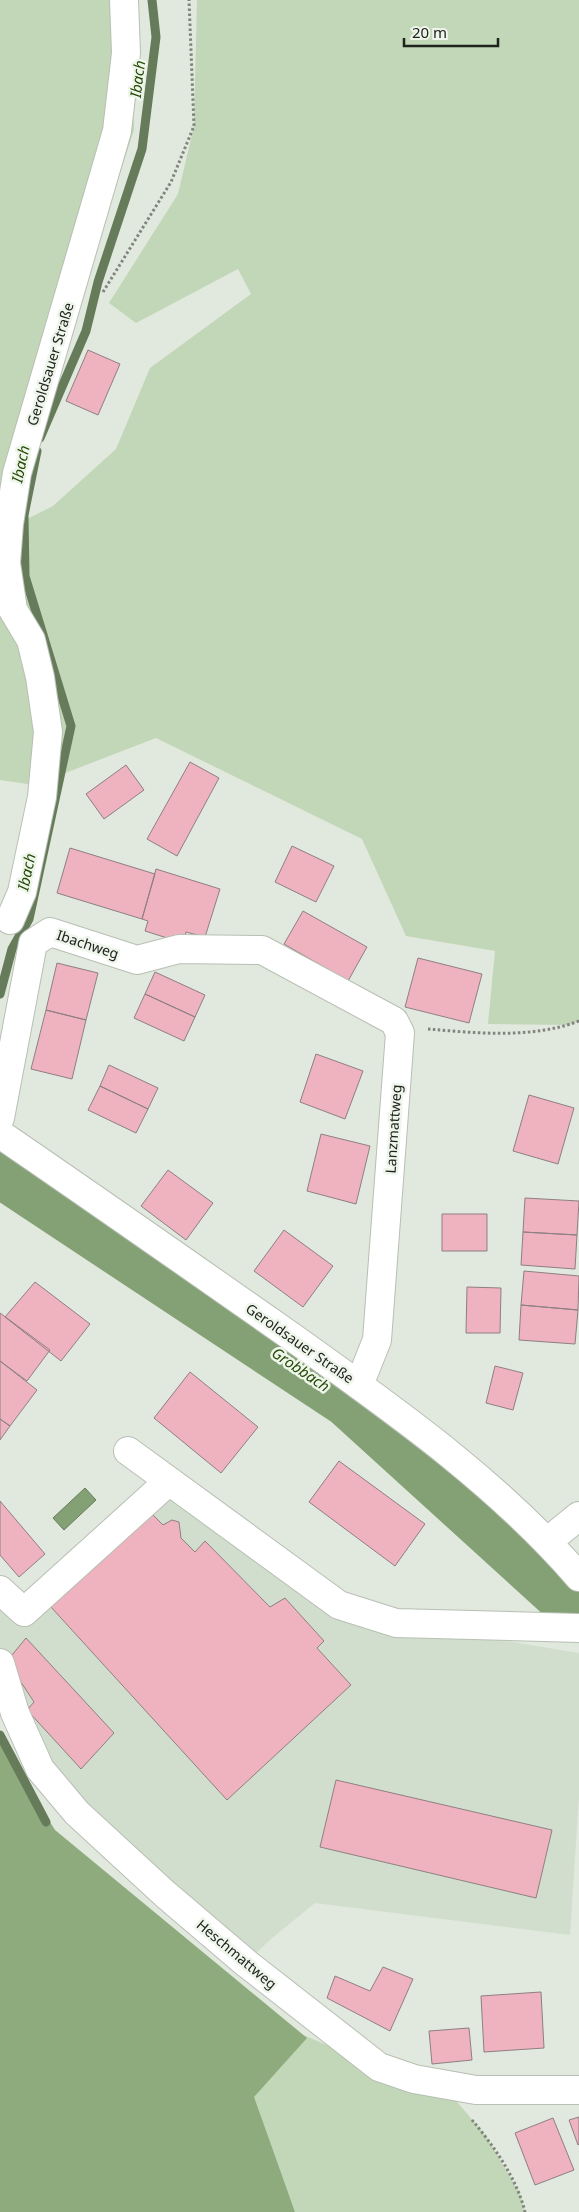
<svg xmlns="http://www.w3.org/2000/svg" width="579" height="2212" font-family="'Noto Sans',sans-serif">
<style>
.built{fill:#d2decd}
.green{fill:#c2d7b7}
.forest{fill:#8dab7d}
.water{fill:#83a174;stroke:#657b5a}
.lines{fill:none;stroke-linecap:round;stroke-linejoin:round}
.stream{stroke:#657b5a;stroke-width:9}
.river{stroke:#83a174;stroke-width:56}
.building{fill:#efb2bf;stroke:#8d8082}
.minor-casing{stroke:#b8bfb4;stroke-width:30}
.major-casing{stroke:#b8bfb4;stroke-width:30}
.path{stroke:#80847d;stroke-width:3;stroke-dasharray:2.5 2.5;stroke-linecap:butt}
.minor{stroke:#fff;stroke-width:28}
.major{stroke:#fff;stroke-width:28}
.labels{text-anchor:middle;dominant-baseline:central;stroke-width:5;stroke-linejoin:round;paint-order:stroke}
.street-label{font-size:14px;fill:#20221e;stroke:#eef5ea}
.water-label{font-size:15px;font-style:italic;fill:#234803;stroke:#eef5ea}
</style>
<rect width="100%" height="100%" fill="#e1e8dd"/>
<!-- built -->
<path class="built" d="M169,1481L339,1605L396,1623L579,1653V1796L570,1935L315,1903L271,1939L246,1963L77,1813L0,1665V1590L24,1612Z"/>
<!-- green -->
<path class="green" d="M0,0H133L134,130L81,294L17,473L13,609L27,519L53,506L116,449L150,368L251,294L238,269L136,323L109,303L178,194L194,126L197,0H579V1021L569,1025L488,1024L495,951L406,936L362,839L156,738L34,785L0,780Z
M303,2035L379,2067L442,2084L486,2136L520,2194L525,2212H295L253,2097Z"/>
<!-- forest -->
<path class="forest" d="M0,1743L55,1830L307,2038L254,2097L295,2212H0Z"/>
<!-- water -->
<path class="water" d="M85,1488L96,1500L64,1530L53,1518Z"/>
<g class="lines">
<!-- stream -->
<path class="stream" d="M40,438L86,331L98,282L142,149L156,37L152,0
M0,994L12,949L29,919L71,726L25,576L24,515L37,451
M0,1735L46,1822"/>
<!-- river -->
<path class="river" d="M0,1169L349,1400L559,1591L579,1594"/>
</g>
<!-- building -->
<path class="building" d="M88,350L120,364L98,415L66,401Z
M190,762L219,778L177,856L147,839Z
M126,765L144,790L104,819L86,794Z
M292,846L334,866L316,902L275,882Z
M70,848L155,874L142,919L57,893Z
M156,869L220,889L205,937L186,932L183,943L145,931L148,921L142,919Z
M303,911L367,947L348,981L284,944Z
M418,958L482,974L469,1023L405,1007Z
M57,963L98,973L86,1020L46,1010Z
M155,972L205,995L195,1017L145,994Z
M145,994L195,1017L184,1041L134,1018Z
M46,1010L86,1020L72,1079L31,1069Z
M316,1054L363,1071L345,1119L300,1102Z
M109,1065L158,1088L148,1109L100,1086Z
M100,1086L148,1109L136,1133L88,1110Z
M529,1095L574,1108L558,1164L513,1151Z
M321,1134L370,1146L356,1204L307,1191Z
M168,1170L213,1203L186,1240L141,1206Z
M525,1198L579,1201L577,1235L523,1232Z
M442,1214H487V1251H442Z
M284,1230L333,1266L303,1307L254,1271Z
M523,1232L577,1235L575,1269L521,1265Z
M524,1271L579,1276L578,1310L521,1305Z
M35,1282L90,1324L61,1361L5,1317Z
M467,1287L501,1288L500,1333H466Z
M521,1305L578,1310L575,1344L519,1340Z
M0,1313L50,1350L27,1381L0,1361Z
M0,1361L37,1390L10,1426L0,1419Z
M495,1366L523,1373L513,1410L486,1403Z
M190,1372L258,1427L221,1473L154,1418Z
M0,1419L10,1426L0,1440Z
M339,1461L425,1524L395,1566L309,1502Z
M0,1501L45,1554L19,1577L0,1555Z
M150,1512L163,1525L172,1520L179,1522L181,1538L195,1552L205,1541L270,1607L285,1598L324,1641L317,1648L351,1685L227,1800L50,1606Z
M26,1638L114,1733L81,1769L27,1710L34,1702L7,1661Z
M336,1780L552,1830L536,1898L320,1847Z
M383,1967L413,1979L390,2031L327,1998L335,1976L370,1991Z
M541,1992L544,2048L484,2052L481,1996Z
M469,2028L472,2060L432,2064L429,2031Z
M579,2117V2144L578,2145L569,2120Z
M553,2118L574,2170L535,2185L515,2133Z"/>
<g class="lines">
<!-- minor casing -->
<g class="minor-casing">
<path id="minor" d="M10,920L22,892L42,797L48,732L40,677L31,640L13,610L6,563L9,524L17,473L117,131L126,53L124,0
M0,1118L33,943L50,932L137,960L179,949L262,950L394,1021L400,1033L377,1340L359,1385
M128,1451L339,1605L396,1623L579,1628
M548,1541L579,1516
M0,1590L24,1612L169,1481
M0,1663L15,1713L40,1769L77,1813L165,1894L246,1963L379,2067L414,2079L476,2090H579"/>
</g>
<!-- major casing -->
<g class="major-casing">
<path id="major" d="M0,1134C98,1201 195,1269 292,1337C394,1410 497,1482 579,1577"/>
</g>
<!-- path -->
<path class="path" d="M103,292L171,182L194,126L189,0
M428,1029C476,1033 532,1039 579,1021
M472,2120C494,2146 517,2179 525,2212"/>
<!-- minor -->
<use href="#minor" class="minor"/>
<!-- major -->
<use href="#major" class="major"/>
</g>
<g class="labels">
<!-- street labels -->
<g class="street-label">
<text transform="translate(50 364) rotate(-73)">Geroldsauer Straße</text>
<text transform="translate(88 944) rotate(18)">Ibachweg</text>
<text transform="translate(393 1129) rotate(-86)">Lanzmattweg</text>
<text transform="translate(300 1343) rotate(35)">Geroldsauer Straße</text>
<text transform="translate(237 1954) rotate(40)">Heschmattweg</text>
</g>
<!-- water labels -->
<g class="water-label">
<text transform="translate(137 79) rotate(-83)">Ibach</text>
<text transform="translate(20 464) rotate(-78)">Ibach</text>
<text transform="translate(26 872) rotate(-78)">Ibach</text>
<text transform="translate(301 1369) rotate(34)">Grobbach</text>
</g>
</g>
<!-- scale -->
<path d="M404 38v8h94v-8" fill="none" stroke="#20221e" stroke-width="2.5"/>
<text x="412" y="38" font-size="15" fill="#20221e" stroke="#eef5ea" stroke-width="4" paint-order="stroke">20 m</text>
</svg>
